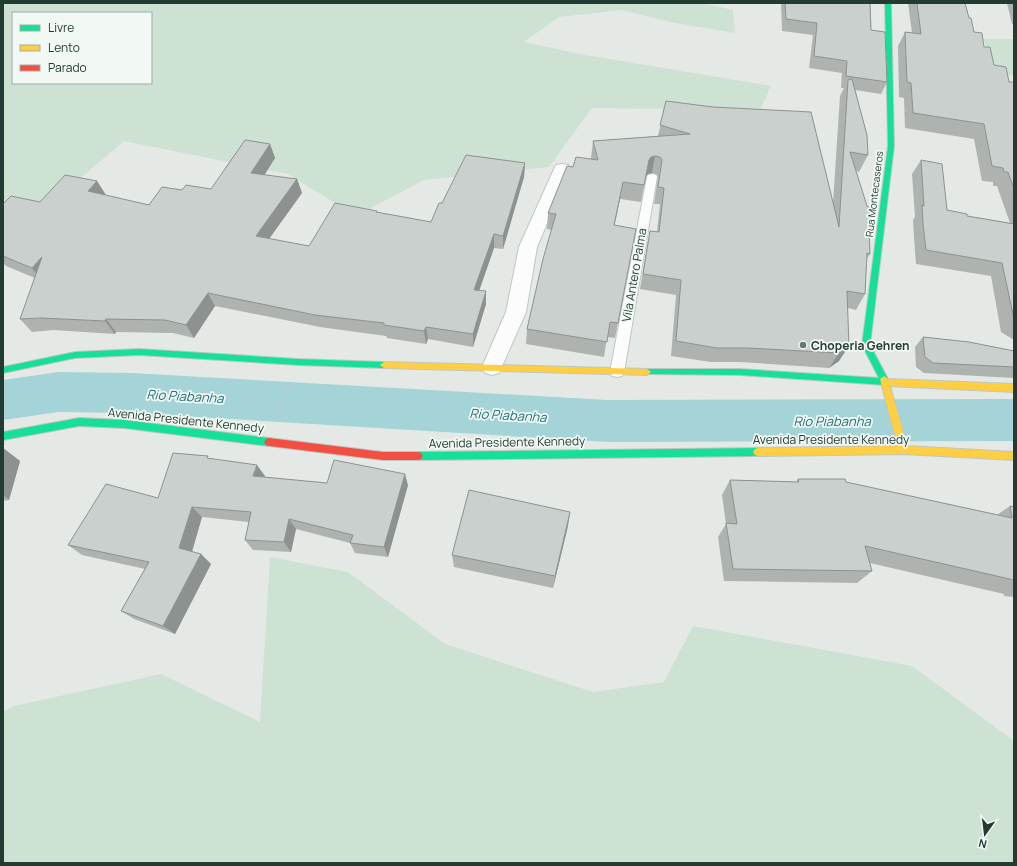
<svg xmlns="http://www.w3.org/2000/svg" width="1017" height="866" font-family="Manrope,sans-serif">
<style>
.green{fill:#cde2d2;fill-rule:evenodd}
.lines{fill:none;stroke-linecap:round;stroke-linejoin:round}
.river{fill:#a4d4d7;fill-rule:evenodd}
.lane-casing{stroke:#c1c6c3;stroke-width:2}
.street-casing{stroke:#c1c6c3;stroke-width:2}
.fast-casing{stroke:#bfc7c3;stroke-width:2}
.slow-casing{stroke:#bfc7c3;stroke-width:2}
.jam-casing{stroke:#bfc7c3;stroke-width:2}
.path{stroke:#c1c9c5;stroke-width:2.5;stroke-dasharray:2 2.5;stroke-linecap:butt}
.lane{fill:#fbfcfb;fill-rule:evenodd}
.street{fill:#fbfcfb;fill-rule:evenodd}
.fast{fill:#16e098;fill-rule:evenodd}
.slow{fill:#ffcf43;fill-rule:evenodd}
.jam{fill:#f24e42;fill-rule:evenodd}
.wall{fill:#aeb3b0}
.shaded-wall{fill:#8d9290}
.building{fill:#cad0cd;stroke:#8d9290}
.poi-dot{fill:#667972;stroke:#f2f8f4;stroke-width:1.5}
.labels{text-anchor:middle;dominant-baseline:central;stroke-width:3.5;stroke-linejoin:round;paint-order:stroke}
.far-street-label{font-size:10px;fill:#223c33;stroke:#f2f8f4}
.street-label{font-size:12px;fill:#223c33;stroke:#f2f8f4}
.poi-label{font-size:12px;font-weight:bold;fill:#223c33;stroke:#f2f8f4;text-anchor:start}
.water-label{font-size:13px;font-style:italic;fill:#1c7077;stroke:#f2f8f4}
</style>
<rect width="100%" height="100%" fill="#e4e9e6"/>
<!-- green -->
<path class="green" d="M3,3H702L733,10L735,33L670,22L622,10L559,17L524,42L580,54L771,86L760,110L592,108L549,167L424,180L356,216L288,174L124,141L3,244ZM13,13H151V83H13Z
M983,39H1014V76L999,73Z
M270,557L348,572L445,644L593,692L664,682L693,626L912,666L1014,741V863H3V712L14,706L161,674L260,722Z"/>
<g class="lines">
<!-- river -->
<path class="river" d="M59,372L132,373L608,400L1014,399V441L608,442L132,413L59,412L3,420V380Z"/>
<!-- lane casing -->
<g class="lane-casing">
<path id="lane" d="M652,174L656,175L657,177L624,372L622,376L617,377L612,376L610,372L647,177L648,175Z"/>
</g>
<!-- street casing -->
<g class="street-casing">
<path id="street" d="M562,164L568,165L570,169L537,247L526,312L499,373L492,375L485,373L482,367L506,312L519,247L554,169L556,165Z"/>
</g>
<!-- fast casing -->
<g class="fast-casing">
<path id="fast" d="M885,3H891L894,146L870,345L888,379L889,382L888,384L885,385L740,375L644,374L643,372L647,369H740L879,378L862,345L888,146Z
M139,349L298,359L384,362L388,365L384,368L298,365L139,355L75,358L3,373V367L75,352Z
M79,418L124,420L269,438L272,439L274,442L272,445L269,446L124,428L79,426L3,440V432Z
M758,448L761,449L763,452L761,455L758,456L418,460L415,459L413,456L415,453L418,452Z"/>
</g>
<!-- slow casing -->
<g class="slow-casing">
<path id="slow" d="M384,362L647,369L651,372L647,375L384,368L380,365Z
M884,376L888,379L1014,384V392L890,386L907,446L1014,452V460L904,454L758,456L755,455L753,452L755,449L758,448L898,446L880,379Z"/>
</g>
<!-- jam casing -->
<g class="jam-casing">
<path id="jam" d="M269,438L383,452H418L421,453L423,456L421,459L418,460H383L269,446L266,445L264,442L266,439Z"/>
</g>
<!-- path -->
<path class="path" d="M277,419L290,384"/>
<!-- lane -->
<use href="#lane" class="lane"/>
<!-- street -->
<use href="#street" class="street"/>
<!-- fast -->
<use href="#fast" class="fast"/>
<!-- slow -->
<use href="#slow" class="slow"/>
<!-- jam -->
<use href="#jam" class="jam"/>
</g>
<!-- wall -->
<path class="wall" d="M781,3H870L871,30L887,82L881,94L855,90L868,155L859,172L856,171L871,228L869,231L870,254L866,260L865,294L856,310L848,308L839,361L829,368L740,362H711L671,356L676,295L640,289L647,247L650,231L657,232L660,204H654L658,176L656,174L652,173L648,174L646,176L641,202L620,199L614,225L618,323L615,338L607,337L604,357L526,344L527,329L552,230L547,229L548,213L573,167L591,159V158L593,141L658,136L666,101L833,203L840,96L844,88H841L842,73L809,68L813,35L782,31Z
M908,3H965L969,18L974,32L984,47L994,65L1009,82H1014V340L1001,332L991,276L916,264L914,238L913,220L915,217L912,174L921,160L947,210L967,216L1010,223L997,186H993V182L982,181L974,139L905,128L904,98L899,97L898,46L905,32L912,33Z
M1007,3H1014V25L1012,24Z
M270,144L275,158L264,175L297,179L302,193L269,239L309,246L377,212L431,222L442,203L525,163L524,177L503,249L494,248L479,290L486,304L473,347L428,339L426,344L387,338L386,336L320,327L215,306L194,338L173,333L116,332L115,334L53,330L32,332L20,319L35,278L6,266L3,263V204L40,202L106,195H105L149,205L211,189Z
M923,337L1014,351V378L924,373L916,367L915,347Z
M3,448L20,461L9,500L3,501Z
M210,458L265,476L264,477L327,483L408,485L388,557L355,553L350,543L296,529L291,552L253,550L245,540L249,522L202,517L192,552L201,554L211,564L175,634L134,619L121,611L145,569L82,555L68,545L158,498Z
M798,479L846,482L997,515L1010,506L1014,507V597L1004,596V594L870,563L872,571L857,583L724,581L718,537L726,524L722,495L730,480L796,482Z
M568,526L553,588L454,567L452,555Z"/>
<!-- shaded-wall -->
<path class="shaded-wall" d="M270,144L275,158L257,187L251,173Z
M655,156L652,173L648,174L646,176L649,160L651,157Z
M525,163L524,177L503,249V236Z
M297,179L302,193L261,250L256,236Z
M97,181L106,195L97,205L88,191Z
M623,182L620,199L611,242L614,225Z
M494,234V248L475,303L474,290Z
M42,257V281L32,268Z
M486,291V304L473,347V334Z
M208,293L215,306L194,338L186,325Z
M106,319L116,332L115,334L105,321Z
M426,327L428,339L426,344L424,331Z
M849,346L839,361L829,368L839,353Z
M3,448L20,461L9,500L3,495Z
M257,465L265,476L261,487L253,476Z
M405,474L408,485L388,557L384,547Z
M192,507L202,517L190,558L179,548Z
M570,512L568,526L553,588L555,576Z
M289,519L296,529L291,552L284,542Z
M201,554L211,564L175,634L163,626Z"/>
<!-- building -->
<path class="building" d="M785,3H870L871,30L885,32L887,82L846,76L847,61L814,56L817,23L786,19Z
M917,3H965L969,18H971L974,32L982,33L984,47H990L994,65L1006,67L1009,82H1014V189L1008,172H1004L1003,168L992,166L984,124L913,113L911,83L907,82L905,32L921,34Z
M852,79L867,135L868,155L850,152L867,206L869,207L871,228H869L870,254L867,253L865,294L847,291L849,346L839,353L747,348H717L676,341L681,280L643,274L650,231L659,232L664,188L658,187L662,160L660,157L655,156L651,157L649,160L644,185L623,182L614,225L636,229L618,323L610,322L607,342L527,329L543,259L556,214L548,213L567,166L573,167L576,157L598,160L593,141L690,134L660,125L666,101L713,107L811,112L839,227L848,80Z
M245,140L270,144L251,173L297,179L256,236L309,246L335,203L377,211L376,212L431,222L439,203H442L466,155L525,163L503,236L494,234L474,290L486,291L473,334L426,327L424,331L384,325V323L315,315L208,293L186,325L165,320L106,319L105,321L41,318L20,319L42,257L32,268L3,256V204L11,196L40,202L65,175L97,181L88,191L149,205L162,187L182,190L186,185L211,189Z
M921,160L942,164L947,210L967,214V216L1014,224V319L1002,263L926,250L923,224L922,205L924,206Z
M923,337L969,342L1014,351V367L933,363L925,357Z
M173,453L208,456L207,458L257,465L253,476L327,483L334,460L405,474L384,547L350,543L353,535L289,519L284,542L245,540L251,512L192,507L179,548L201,554L163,626L121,611L149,562L68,545L106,484L158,498Z
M798,479H845L846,482L1012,518L1010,506L1014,507V580L865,546L872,571L733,569L726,523L737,524L730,480L799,482Z
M469,490L570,512L555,576L452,555Z"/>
<!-- markers -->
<circle class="poi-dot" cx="803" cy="345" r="4"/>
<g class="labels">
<!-- far-street labels -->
<g class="far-street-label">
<text transform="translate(874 194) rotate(-83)">Rua Montecaseros</text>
</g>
<!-- street labels -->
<g class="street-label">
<text transform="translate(634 275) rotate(-80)">Vila Antero Palma</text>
<text transform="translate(186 420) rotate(6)">Avenida Presidente Kennedy</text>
<text x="831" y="439">Avenida Presidente Kennedy</text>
<text transform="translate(507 442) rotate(-1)">Avenida Presidente Kennedy</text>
</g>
<!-- poi labels -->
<g class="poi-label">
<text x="811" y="345">Choperia Gehren</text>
</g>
<!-- water labels -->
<g class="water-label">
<text transform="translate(185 396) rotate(3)">Rio Piabanha</text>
<text transform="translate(508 415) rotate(3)">Rio Piabanha</text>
<text x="832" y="421">Rio Piabanha</text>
</g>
</g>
<!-- border -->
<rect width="1017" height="866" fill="none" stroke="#223c33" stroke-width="8"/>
<!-- legend -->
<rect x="12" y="12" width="140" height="72" fill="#f2f8f4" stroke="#9fada7"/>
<rect x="20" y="25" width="20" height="6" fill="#16e098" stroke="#9fada7"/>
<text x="48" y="32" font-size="12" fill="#223c33">Livre</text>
<rect x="20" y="45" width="20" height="6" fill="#ffcf43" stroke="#9fada7"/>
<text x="48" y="52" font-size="12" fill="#223c33">Lento</text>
<rect x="20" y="65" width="20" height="6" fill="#f24e42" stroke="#9fada7"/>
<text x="48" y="72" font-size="12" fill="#223c33">Parado</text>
<!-- north arrow -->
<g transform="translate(985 834) rotate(194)" stroke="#f2f8f4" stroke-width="3" paint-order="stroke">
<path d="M0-3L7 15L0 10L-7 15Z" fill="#223c33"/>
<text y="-6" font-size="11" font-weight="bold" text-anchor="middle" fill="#223c33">N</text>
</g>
</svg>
